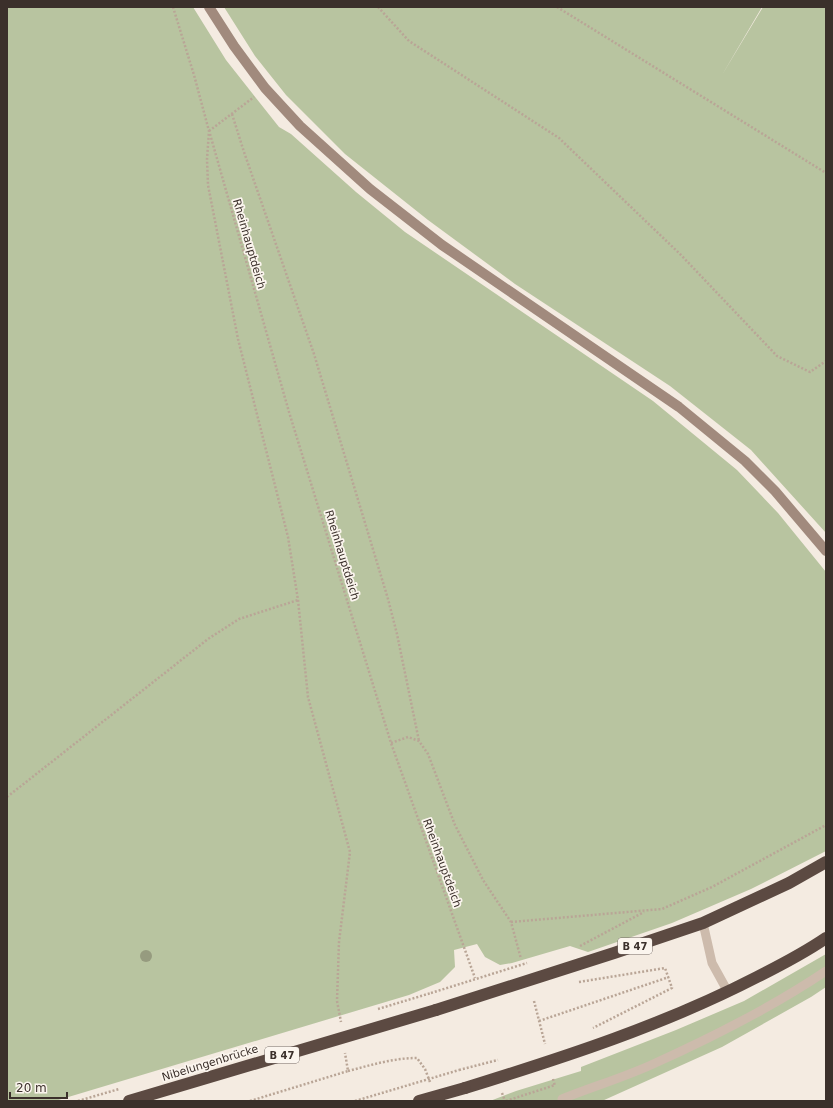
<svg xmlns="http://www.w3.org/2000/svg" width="833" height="1108" font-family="'DejaVu Sans',sans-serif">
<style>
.green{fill:#b8c4a0}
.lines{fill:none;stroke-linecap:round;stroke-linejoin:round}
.path{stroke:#b9a596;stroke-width:2.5;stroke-dasharray:2 2;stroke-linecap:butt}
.lane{stroke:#cdbbac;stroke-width:9}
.secondary{stroke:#a18a7d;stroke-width:10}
.highway{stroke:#5c4a42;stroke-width:12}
.path-bridge{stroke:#b9a596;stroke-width:2.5;stroke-dasharray:2 2;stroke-linecap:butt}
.highway-bridge{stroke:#5c4a42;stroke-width:12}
.tree{fill:#969b7f}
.labels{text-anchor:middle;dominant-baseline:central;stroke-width:3.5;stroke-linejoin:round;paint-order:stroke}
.shield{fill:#fbf5ee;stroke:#756b66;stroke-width:1}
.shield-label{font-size:10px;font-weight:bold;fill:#3b302b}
.street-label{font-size:11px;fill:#3b302b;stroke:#fbf5ee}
</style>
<rect width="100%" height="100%" fill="#f4ebe1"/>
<!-- green -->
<path class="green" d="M7,7H193L226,60L279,127L291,134L356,192L405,232L653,401L737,470L778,513L826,572V851L751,889L672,923L588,952L570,946L512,963L500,965L485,957L477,944L454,950L455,967L440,982L409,995L55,1101H7Z
M224,7H762L722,75L763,7H826V533L751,450L670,386L515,284L428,220L345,154L286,95L255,56Z
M826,954V987L811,997L722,1047L602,1101H490L516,1091L581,1071V1067L676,1030L744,1001Z"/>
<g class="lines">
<!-- path -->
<path class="path" d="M173,7L194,75L209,131L207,159L208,185L238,339L288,537L298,600L308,697L350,852L339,942L337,1001L341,1022
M378,7L409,41L559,138L681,255L777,356L810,372L826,361
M557,7L826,173
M232,114L244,152L314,354L388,599L397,634L419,741
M209,131L254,97
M210,134L289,412L391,743L475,978
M391,743L408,737L419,741L428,754L455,825L483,880L511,922L521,959
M7,797L208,639L239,619L298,600
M511,922L662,909L712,887L826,825
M580,946L644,912
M579,982L665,968L672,988L593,1028
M431,993L527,963
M534,1001L545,1044
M539,1021L669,977
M459,1070L498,1060
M348,1071C371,1065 394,1058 417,1058L425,1069L430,1082
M553,1079L555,1086
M502,1093L505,1101
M250,1101L348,1071L345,1053
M506,1101L555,1085"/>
<!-- lane -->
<path class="lane" d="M703,923L712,963L728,992
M562,1099C592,1087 622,1078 651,1065C711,1038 771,1008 826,971"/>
<!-- secondary -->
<path class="secondary" d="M209,7L234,46L265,88L300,126L370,189L442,245L679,407L745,461L775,491L826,551"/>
<!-- highway -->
<path class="highway" d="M436,1010L614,953L703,923L789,883L826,862
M465,1088C565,1057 664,1025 757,977C781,965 804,953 826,938"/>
<!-- path-bridge -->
<path class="path-bridge" d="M378,1009L431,993
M78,1101L119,1089
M355,1101L459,1070"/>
<!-- highway-bridge -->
<path class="highway-bridge" d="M129,1101L436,1010
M419,1101L465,1088"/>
</g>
<!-- trees -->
<circle class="tree" cx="146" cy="956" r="6"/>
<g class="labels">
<!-- shield labels -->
<g class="shield">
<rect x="618" y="938" width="34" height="16" rx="3"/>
<rect x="265" y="1047" width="34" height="16" rx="3"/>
</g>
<g class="shield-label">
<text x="635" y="946">B 47</text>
<text x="282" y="1055">B 47</text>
</g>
<!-- street labels -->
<g class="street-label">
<text transform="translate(249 244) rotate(74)">Rheinhauptdeich</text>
<text transform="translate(342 555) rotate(73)">Rheinhauptdeich</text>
<text transform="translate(442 863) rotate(70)">Rheinhauptdeich</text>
<text transform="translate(210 1063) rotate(-17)">Nibelungenbrücke</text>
</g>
</g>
<!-- border -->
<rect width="833" height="1108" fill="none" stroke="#3b302b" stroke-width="16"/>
<!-- scale -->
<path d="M10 1092v6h57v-6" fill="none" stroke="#3b302b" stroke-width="2"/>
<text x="16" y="1092" font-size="12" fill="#3b302b" stroke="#fbf5ee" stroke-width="3" paint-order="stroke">20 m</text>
</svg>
